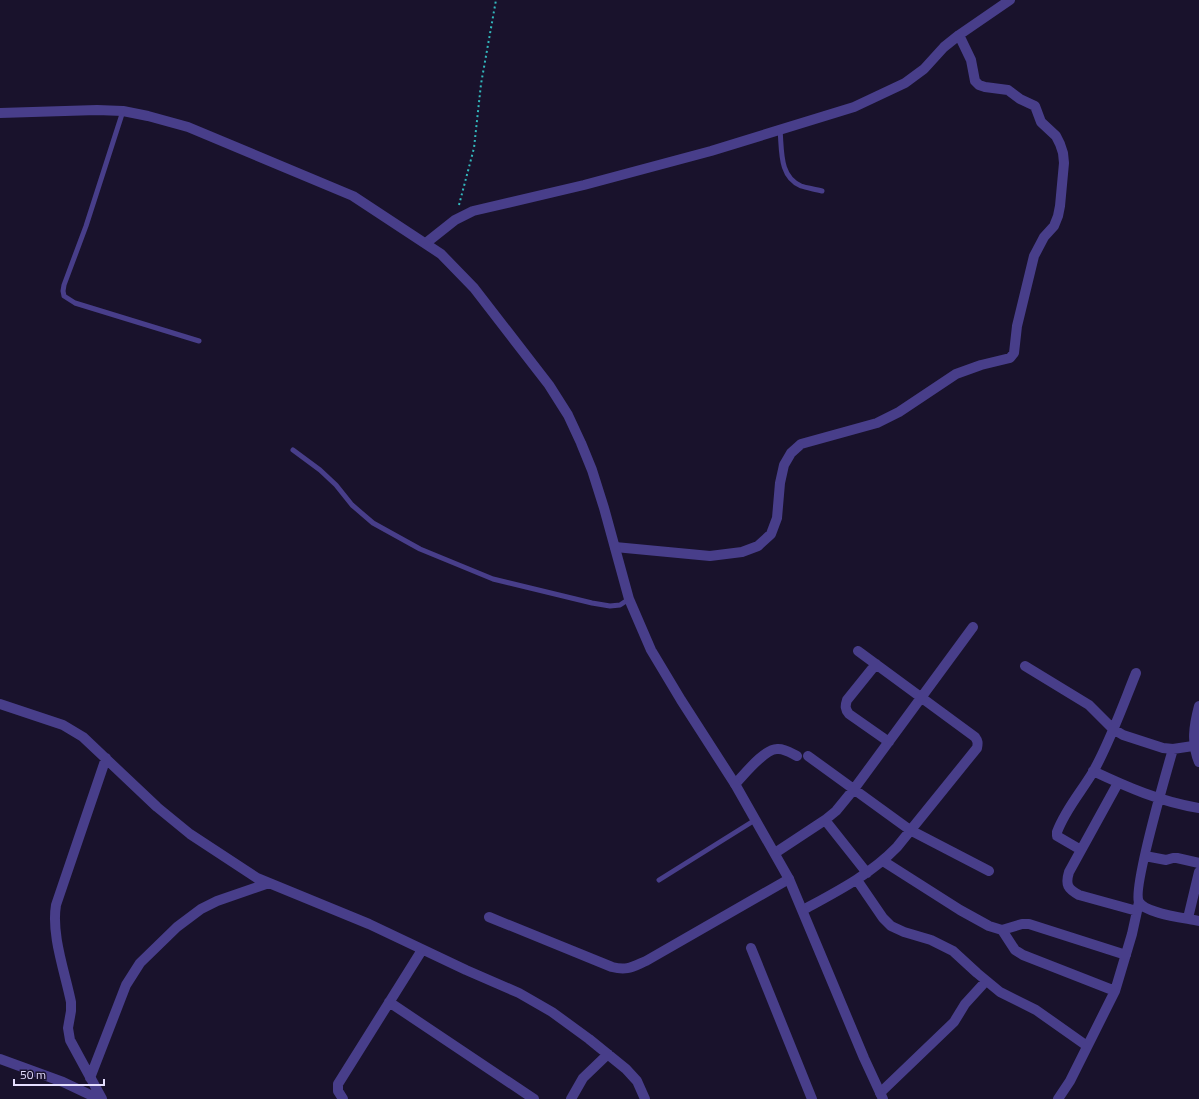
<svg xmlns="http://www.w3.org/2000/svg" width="1199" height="1099" font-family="'Titillium Web',sans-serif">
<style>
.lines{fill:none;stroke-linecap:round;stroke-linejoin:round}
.path{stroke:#33b8bd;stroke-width:2;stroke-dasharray:2 3;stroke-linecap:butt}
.service{stroke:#483e8a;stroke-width:5}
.minor{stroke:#483e8a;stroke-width:10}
.tertiary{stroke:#483e8a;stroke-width:10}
</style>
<rect width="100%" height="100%" fill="#19122c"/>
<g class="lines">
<!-- path -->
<path class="path" d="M459,205L474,148L481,84L496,0"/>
<!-- service -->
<path class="service" d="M123,111L86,226L64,285L63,291L64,296L75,303L199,341
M780,130C782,150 779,177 801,186C807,188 815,189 822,191
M293,450L320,470L336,485L352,505L373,523L420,549L493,579L592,603L610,606L620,605L629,599
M659,880L755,820"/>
<!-- minor -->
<path class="minor" d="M426,243L455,220L473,211L584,185L711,151L854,107L905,83L924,69L944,47L959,35L1010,0
M615,547L710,556L742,552L758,546L771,534L777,518L780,483L784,465L791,453L801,444L877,423L899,412L956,374L981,365L1010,358L1014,353L1017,326L1034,256L1044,237L1054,226L1058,216L1060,206L1064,163L1063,153L1060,144L1056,136L1041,122L1035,106L1020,99L1008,90L985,87L979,85L975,81L971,60L959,35
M876,664L847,700C845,706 845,709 849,714L889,742
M1025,666L1089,705L1113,729L1123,735L1163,748L1173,749L1193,746
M0,704L63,725L83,737L157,807L190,834L257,878L369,924L466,970L519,993L552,1012L589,1039L626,1069L637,1081L645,1099
M1199,706C1194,725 1191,743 1199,762
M1173,749C1167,770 1132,890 1139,902C1146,914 1186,918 1199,921
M808,756L910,830L989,871
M1093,771C1127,787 1161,802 1199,808
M1118,783L1069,872C1065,885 1068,889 1079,895L1137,911
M735,784C744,775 764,749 777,749C784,748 791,753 797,756
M825,820L867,873
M1081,850L1057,836V832C1065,810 1081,792 1093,772C1110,742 1123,705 1136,673
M775,853L825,820L836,811L854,789L973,627
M1145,856L1166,860L1173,858H1177L1199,863
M883,861L960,910L989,926L1002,930L1022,924H1029L1126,955
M857,880L883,918L891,926L904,932L931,940L953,951L977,973L1000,992L1036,1010L1087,1046
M803,910C836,892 870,875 897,847L977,748C978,743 978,741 975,737L858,651
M489,917L612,967C627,971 632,967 646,961L789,879
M1188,918L1199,872
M1002,930L1015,950L1023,955L1115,991
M751,948L812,1099
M389,1002L534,1099
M0,1059L63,1082L99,1099
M90,1078L126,985L140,963L177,927L201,909L217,901L269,883
M880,1093L954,1022L965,1004L986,981
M102,1099L70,1040L68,1028L71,1011V1002C65,972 51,935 56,905L106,758
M343,1099L338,1091V1084L422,950
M571,1099L583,1078L608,1054
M1058,1099L1070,1081L1115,991L1132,934L1139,902"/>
<!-- tertiary -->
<path class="tertiary" d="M0,113L97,110L123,111L148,116L188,127L353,196L441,254L474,288L549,385L568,415L581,443L592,470L604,508L629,599L651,650L681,700L735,784L789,879L864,1058L883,1099"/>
</g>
<!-- scale -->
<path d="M14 1079v6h90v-6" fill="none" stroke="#e5defe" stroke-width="2"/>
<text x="20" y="1079" font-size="12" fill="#e5defe" stroke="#19122c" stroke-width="3" paint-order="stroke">50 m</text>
</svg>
